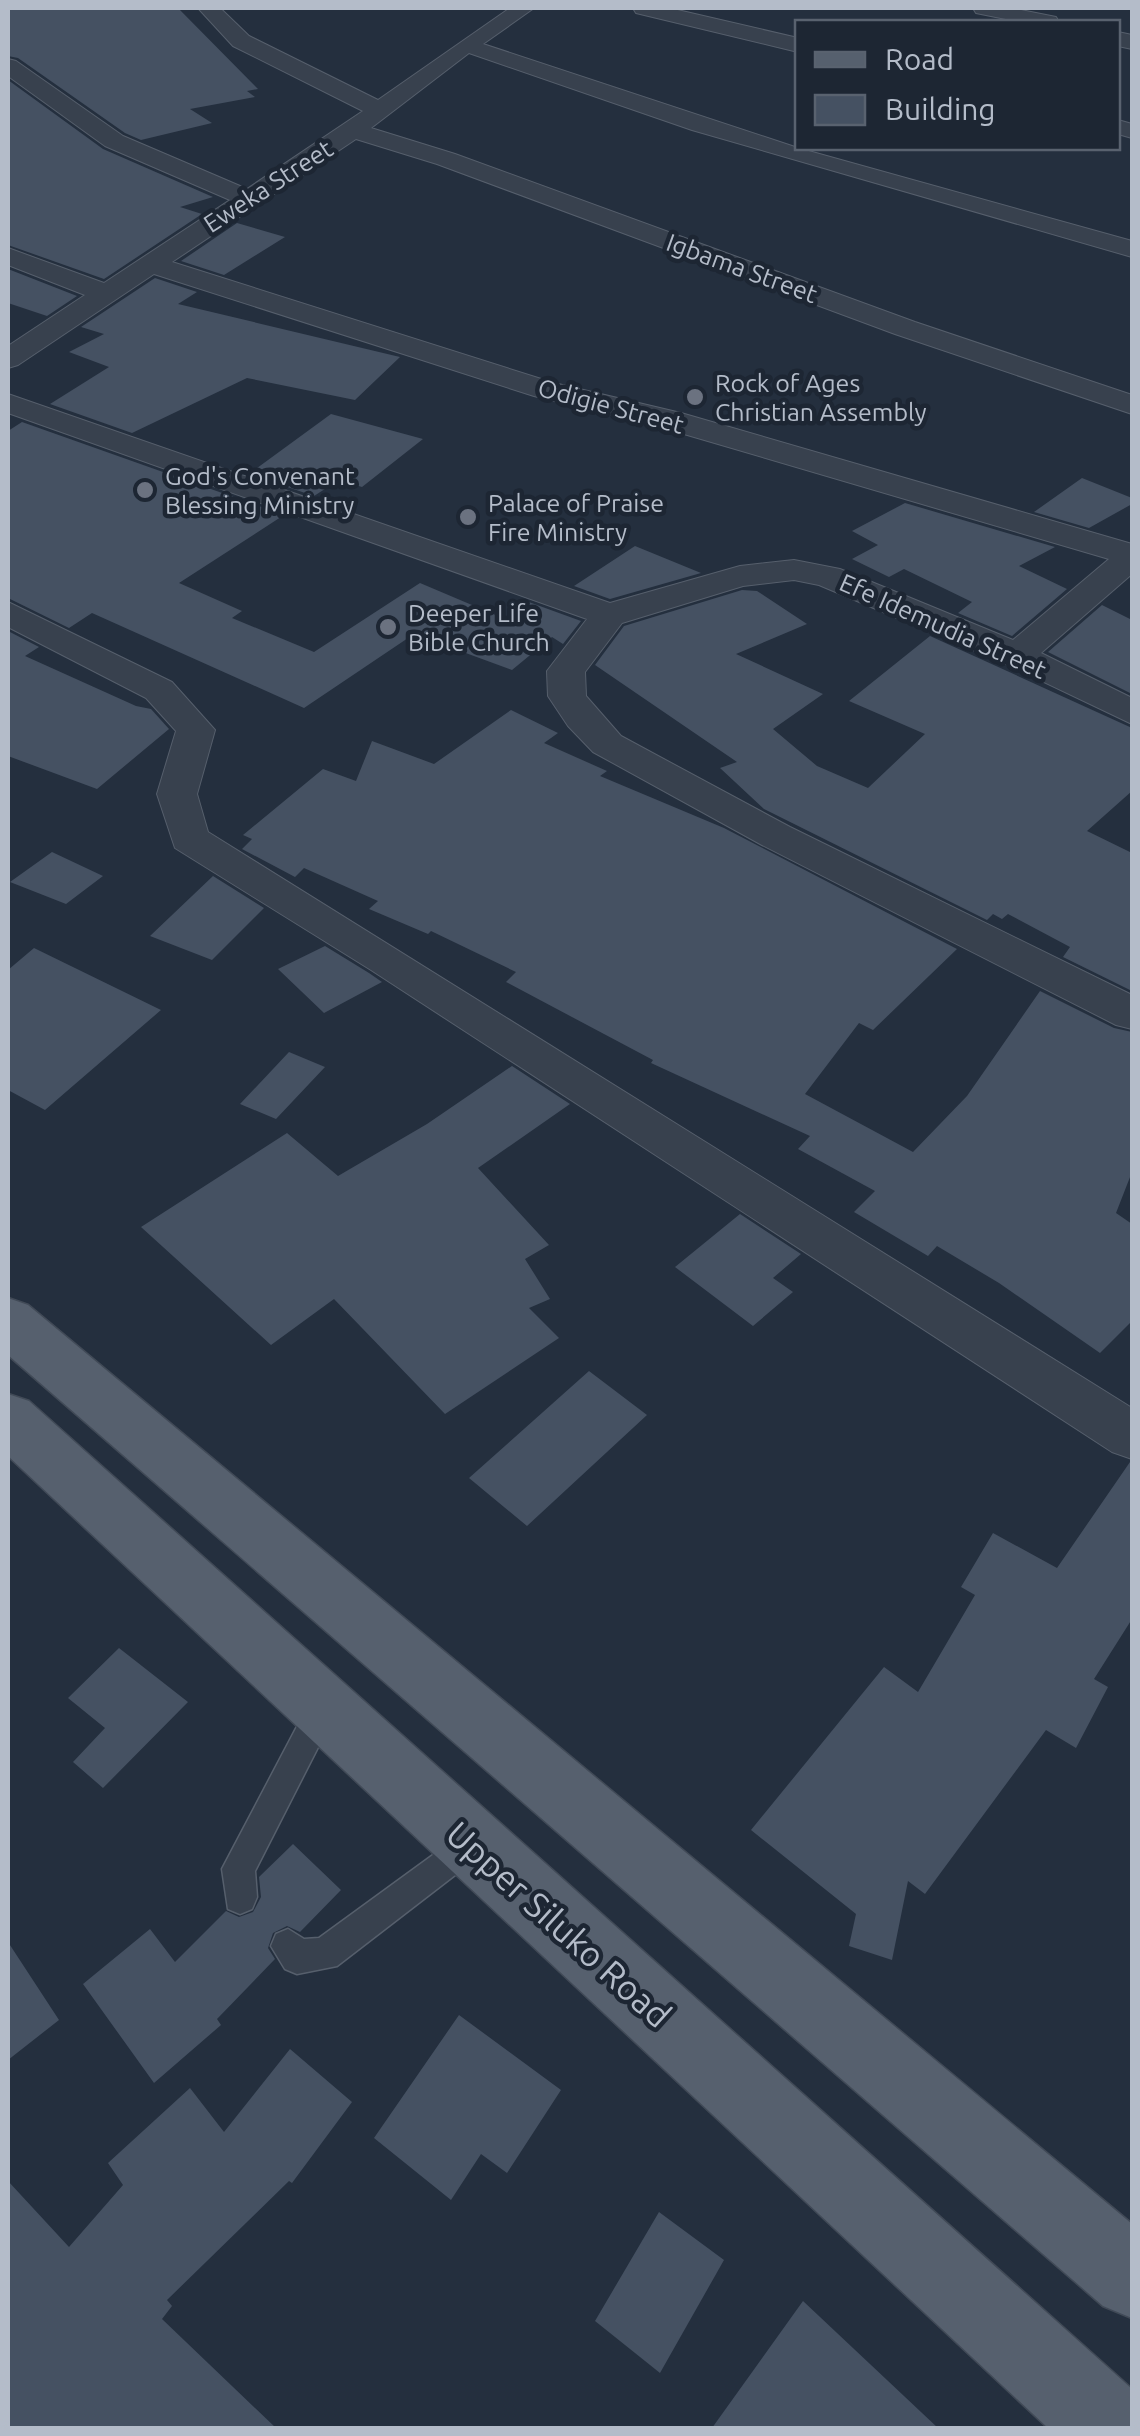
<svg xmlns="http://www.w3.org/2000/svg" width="1140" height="2436" font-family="Ubuntu,sans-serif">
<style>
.building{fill:#455162}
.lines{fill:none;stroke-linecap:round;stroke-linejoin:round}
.service-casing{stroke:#565f6c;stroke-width:3}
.minor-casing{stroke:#565f6c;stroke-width:2}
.primary-casing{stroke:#414a57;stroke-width:3}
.service{fill:#38414e;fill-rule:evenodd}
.minor{fill:#38414e;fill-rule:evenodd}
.primary{fill:#56606e;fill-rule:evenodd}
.worship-dot{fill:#6b7280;stroke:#1d2633;stroke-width:4}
.labels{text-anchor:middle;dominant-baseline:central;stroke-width:9;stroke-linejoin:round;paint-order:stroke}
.far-street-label{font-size:25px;fill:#b4bcc9;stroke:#1d2633}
.far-poi-label{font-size:25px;fill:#b4bcc9;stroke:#1d2633;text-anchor:start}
.near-street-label{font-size:35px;fill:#b4bcc9;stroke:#1d2633}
</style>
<rect width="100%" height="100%" fill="#242f3e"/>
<!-- building -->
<path class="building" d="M8,8H178L258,89L247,91L255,97L190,109L212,123L141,140L125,133L18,58L8,56Z
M8,80L103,149L213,197L180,207L202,214L104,279L8,245Z
M237,223L285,237L224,275L181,261Z
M8,269L77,296L47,316L8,303Z
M155,278L197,292L178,304L400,357L355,400L247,378L132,433L50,404L109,367L69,352L104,334L81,327Z
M331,414L423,439L362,487L339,480L314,496L249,474Z
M22,422L284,515L179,583L242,611L232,618L314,652L420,583L505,619L526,601L581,621L563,644L552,637L512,670L414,634L304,708L92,613L69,628L8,598V431Z
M1082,478L1132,498V504L1089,528L1034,512Z
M905,503L1055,547L1019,566L1067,589L1012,636L958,613L972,602L904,569L889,577L852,559L878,545L852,531Z
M635,546L701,573L610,599L574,586Z
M742,590L757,591L807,624L736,654L823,694L773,729L817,766L868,788L925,734L849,701L930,636L1132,728V791L1087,831L1132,853V991L1063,957L1070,947L1008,914L1002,919L993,914L987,920L764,809L720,768L737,762L595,665L624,626Z
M1102,605L1132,620V694L1048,652Z
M8,631L39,647L25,656L136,706L151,709L169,729L97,789L8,756Z
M511,710L558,733L544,743L607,771L600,776L724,828L957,949L873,1030L859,1023L805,1094L913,1152L967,1096L1040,991L1114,1028L1132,1032V1172L1116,1213L1132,1224V1321L1100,1353L999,1283L937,1246L928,1256L854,1212L875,1191L798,1149L810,1136L651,1063L653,1060L506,982L516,972L431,931L428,934L369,909L378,901L304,868L295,877L242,849L252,839L243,835L323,769L356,781L372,741L434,764Z
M52,852L103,876L66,904L10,882Z
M213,876L264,908L212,960L150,936Z
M325,946L369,973L382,982L324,1013L278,969Z
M34,948L161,1010L45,1110L8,1090V970Z
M289,1052L325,1067L276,1119L240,1104Z
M512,1066L570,1104L478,1168L549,1245L525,1259L550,1299L529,1308L559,1338L445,1414L334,1299L271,1345L141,1227L287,1133L338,1176L427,1124Z
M740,1214L801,1254L773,1278L793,1292L753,1326L675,1267Z
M589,1371L647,1415L527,1526L469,1478Z
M1130,1462L1132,1619L1094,1679L1108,1687L1076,1748L1046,1730L925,1894L908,1881L892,1960L849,1946L856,1914L751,1830L884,1667L918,1692L975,1595L961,1587L993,1533L1057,1568Z
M119,1648L188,1702L103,1788L73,1762L105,1728L68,1698Z
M293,1844L341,1890L300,1932L287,1926L273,1933L268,1948L275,1959L217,2019L221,2025L154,2083L83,1984L150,1929L175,1962L226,1911L239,1917L253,1912L261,1897L259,1877Z
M8,1942L59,2020L8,2060Z
M459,2015L561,2090L507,2173L481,2154L451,2200L374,2138Z
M290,2049L352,2102L292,2183L289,2181L167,2300L172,2306L162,2319L276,2428H8V2181L69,2247L123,2185L108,2163L190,2088L224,2132Z
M659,2212L724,2260L660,2373L595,2321Z
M803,2301L938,2428H712Z"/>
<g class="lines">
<!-- service casing -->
<g class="service-casing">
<path id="service" d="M323,1693L334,1698L338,1708L255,1871L257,1897L252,1909L240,1914L228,1909L222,1869L312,1698Z
M470,1828L481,1833L486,1844L481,1855L337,1966L297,1974L285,1969L271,1946L276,1934L288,1929L304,1939L319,1938Z"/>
</g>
<!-- minor casing -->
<g class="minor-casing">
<path id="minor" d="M198,8H220L249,36L378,100L510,8H534L483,44L798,148L1132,241V257L692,130L469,53L371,128L455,154L915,322L1132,395V414L895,334L437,164L356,139L172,262L554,383L681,413L1132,544V574L1041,653L1132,698V724L1004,663L819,585L794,580L743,586L622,623L585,672L586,696L621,736L790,827L1132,995V1029L1116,1025L762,845L593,752L568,726L548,696L547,671L587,619L8,413V394L610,603L740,566L794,560L840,569L1013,640L1109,559L660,427L534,396L154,274L18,365L8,368V346L85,295L8,265V248L104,283L230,200L105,146L8,76V59L16,61L123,136L247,189L363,111L233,46Z
M633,8H669L798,38V52L636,13Z
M973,8H1011L1056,17L1059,22H1021L976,13Z
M1118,32L1132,35V49L1118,46Z
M1118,120L1132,124V138L1118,134Z
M8,602L172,682L215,730L197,794L208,832L1132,1408V1459L1112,1452L371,970L175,848L157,794L176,731L146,698L8,627Z"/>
</g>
<!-- primary casing -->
<g class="primary-casing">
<path id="primary" d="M8,1298L28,1305L1132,2224V2318L1103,2306L8,1355Z
M8,1394L29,1401L1132,2389V2428H1048L8,1456Z"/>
</g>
<!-- service -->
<use href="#service" class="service"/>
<!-- minor -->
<use href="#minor" class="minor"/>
<!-- primary -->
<use href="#primary" class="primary"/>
</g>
<!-- markers -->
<g class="worship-dot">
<circle cx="695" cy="397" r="10"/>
<circle cx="145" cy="490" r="10"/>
<circle cx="468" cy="517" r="10"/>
<circle cx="388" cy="627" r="10"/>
</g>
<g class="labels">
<!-- far-street labels -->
<g class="far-street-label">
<text transform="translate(268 186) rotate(-33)">Eweka Street</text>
<text transform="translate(742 268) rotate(20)">Igbama Street</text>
<text transform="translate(611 406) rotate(15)">Odigie Street</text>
<text transform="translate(943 626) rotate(24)">Efe Idemudia Street</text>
</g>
<!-- far-poi labels -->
<g class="far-poi-label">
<text x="715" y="383">Rock of Ages<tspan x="715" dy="29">Christian Assembly</tspan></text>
<text x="165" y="476">God's Convenant<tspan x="165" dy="29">Blessing Ministry</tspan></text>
<text x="488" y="503">Palace of Praise<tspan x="488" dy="29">Fire Ministry</tspan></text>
<text x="408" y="613">Deeper Life<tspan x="408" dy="29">Bible Church</tspan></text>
</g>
<!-- near-street labels -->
<g class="near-street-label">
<text transform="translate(559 1924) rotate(42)">Upper Siluko Road</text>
</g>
</g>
<!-- border -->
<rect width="1140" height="2436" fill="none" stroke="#b4bcc9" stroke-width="20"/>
<!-- legend -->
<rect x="795" y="20" width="325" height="130" fill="#1d2633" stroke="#59626f" stroke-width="2.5"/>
<rect x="815" y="52" width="50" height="15" fill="#56606e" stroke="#59626f" stroke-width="2.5"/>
<text x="885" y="70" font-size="30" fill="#b4bcc9">Road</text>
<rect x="815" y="95" width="50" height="30" fill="#455162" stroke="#59626f" stroke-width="2.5"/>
<text x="885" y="120" font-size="30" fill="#b4bcc9">Building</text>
</svg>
